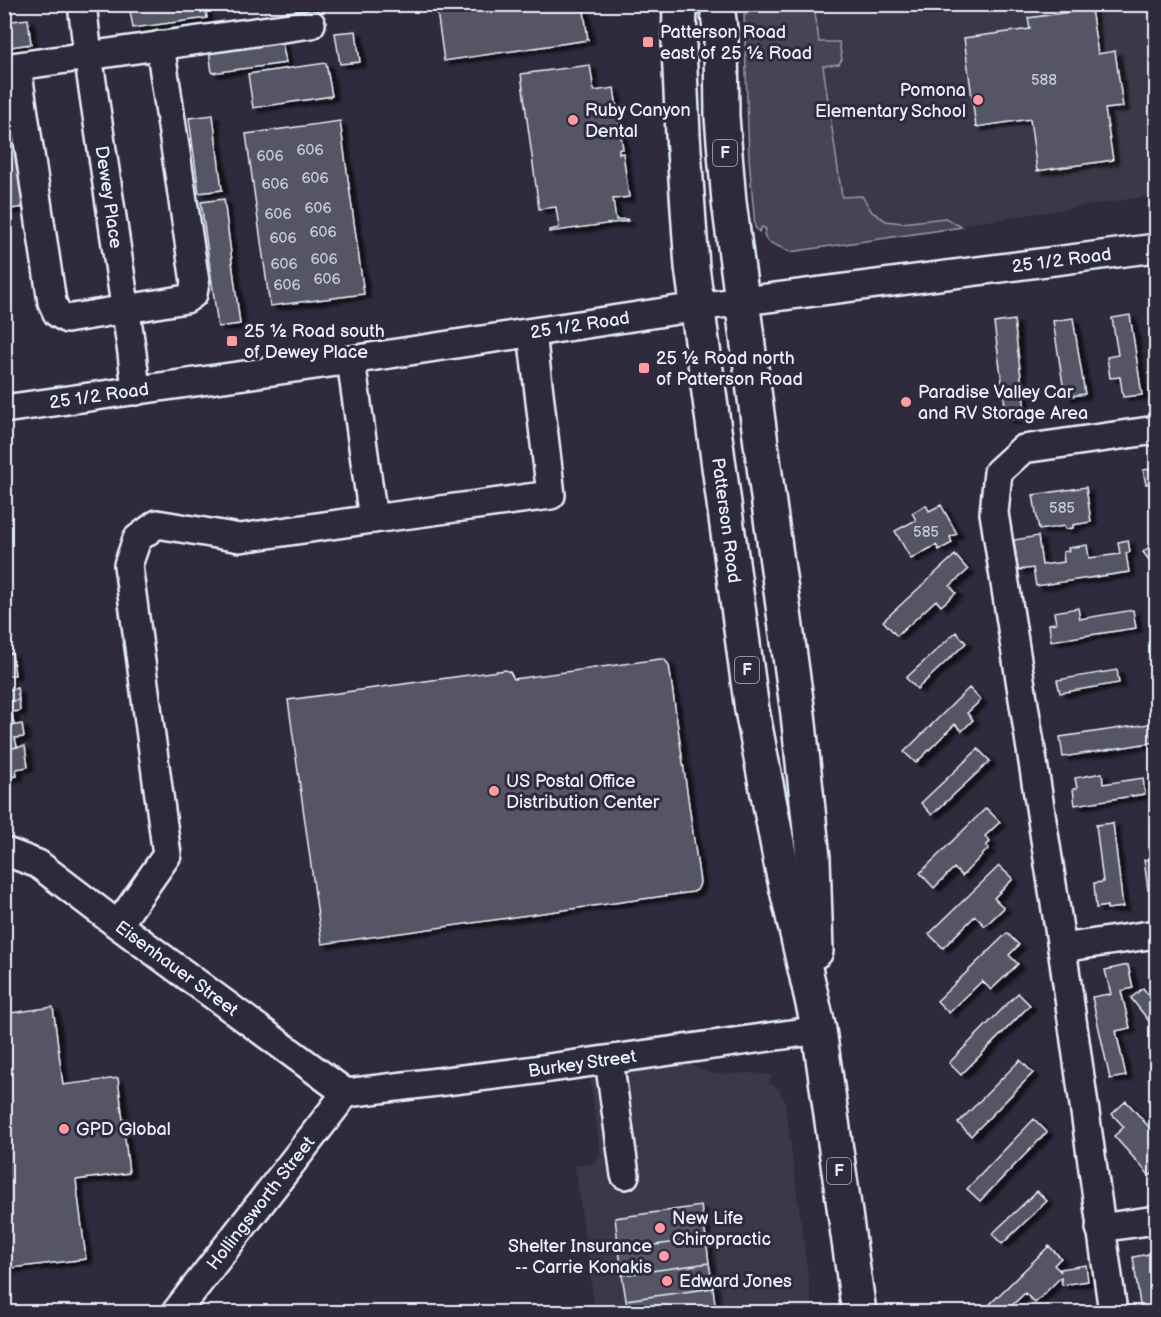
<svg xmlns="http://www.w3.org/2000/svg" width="1161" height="1317" font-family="'Balsamiq Sans',sans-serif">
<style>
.built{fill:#3b3749}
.green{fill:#464455;stroke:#979aa6;stroke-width:1.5}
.building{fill:#575565;stroke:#e8f1f8;stroke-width:1.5;filter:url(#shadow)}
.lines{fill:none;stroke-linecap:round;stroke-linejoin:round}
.minor-casing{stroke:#e8f1f8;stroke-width:32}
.major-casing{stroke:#e8f1f8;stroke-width:38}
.minor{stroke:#2f2a3d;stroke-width:27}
.major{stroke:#2f2a3d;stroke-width:33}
.poi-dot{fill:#ff9aa2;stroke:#2f2a3d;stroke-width:2}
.labels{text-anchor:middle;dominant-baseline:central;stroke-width:6;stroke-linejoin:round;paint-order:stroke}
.number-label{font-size:15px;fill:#c4cad3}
.shield{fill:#2f2a3d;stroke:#b0b5c0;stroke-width:1.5}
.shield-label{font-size:16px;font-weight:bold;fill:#e8f1f8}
.poi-label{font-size:18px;fill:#e8f1f8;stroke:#2f2a3d;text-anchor:start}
.street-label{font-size:18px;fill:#e8f1f8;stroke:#2f2a3d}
</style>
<defs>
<filter id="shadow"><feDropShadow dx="6" dy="4" stdDeviation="1.5" flood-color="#0009"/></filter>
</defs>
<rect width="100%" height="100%" fill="#2f2a3d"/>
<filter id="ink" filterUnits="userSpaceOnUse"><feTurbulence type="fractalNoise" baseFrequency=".0167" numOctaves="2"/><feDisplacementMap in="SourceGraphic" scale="12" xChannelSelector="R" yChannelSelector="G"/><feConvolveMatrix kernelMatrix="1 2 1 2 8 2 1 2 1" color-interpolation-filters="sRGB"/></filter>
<g filter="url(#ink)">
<!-- built -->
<path class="built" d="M785,5H1156V195L820,247Z
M689,1064L711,1074L756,1073L772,1075L769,1083L779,1089L785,1102L813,1312H595L575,1166L594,1163L599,1158L600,1152L590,1079Z"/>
<!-- green -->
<path class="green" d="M749,5H814L819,42H839L842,59L839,64L823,66L842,197L862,196L872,212L886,221L902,223L945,218L962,227L790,252L767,241L764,234L766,229L762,227L759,232L755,227L749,158L744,14L749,13Z"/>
<!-- building -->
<path class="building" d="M205,4L207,18L133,28L129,5Z
M436,4H583L588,40L444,61Z
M1091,9L1098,54L1115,51L1123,107L1105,109L1113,160L1037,171L1030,119L976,127L964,38L1030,29L1028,18Z
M28,19L31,44L4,48V22Z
M356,31L360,62L340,64L335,33Z
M282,41L286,63L212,73L209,50Z
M326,63L332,96L253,108L248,74Z
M590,65L594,91L614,88L623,149H619V154L623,153L629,197L613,199L616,220L627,219L628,221L549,232V230L559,228L556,207L539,209L521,74Z
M11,108L25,207L4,210V109Z
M213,115L222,190L199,193L189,118Z
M340,121L364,294L270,306L246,134Z
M224,199L240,324L218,327L201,202Z
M1130,315L1142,395L1123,397L1120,377L1110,378L1107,357L1118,355L1112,318Z
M1073,318L1085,394L1065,397L1053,321Z
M1014,320L1026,418L1007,420L994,323Z
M1156,468V482L1146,484L1143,470Z
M1086,487L1091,522L1073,525V528L1065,529L1064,526L1039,530L1033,495Z
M926,505L929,511L941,505L957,534L950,537L952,543L939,550L936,545L911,559L895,531L916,520L912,513Z
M1038,536L1042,565L1064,562L1063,552L1069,551L1068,548L1087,545L1089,558L1120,554L1118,542L1128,540L1130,552L1126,553L1129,572L1036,586L1033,568L1018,570L1014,540Z
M1156,541V562L1153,565L1143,552Z
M955,555L968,570L950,586L956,593L941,606L936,600L897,636L883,621Z
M1078,608L1080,619L1133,610L1136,628L1051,641L1049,624L1056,623L1054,612Z
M956,632L966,643L917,689L906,678Z
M12,653L15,675L4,676V654Z
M660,659H664L669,665L700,882L699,886L697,890L693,892L322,944L288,700L505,670L510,672L514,679Z
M1117,670L1119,683L1060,693L1057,680Z
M4,676H7L9,690L17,688L19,700L4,702Z
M969,688L981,700L967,713L973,720L962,731L955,724L916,763L904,752Z
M19,700L20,711L12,712L14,725L4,727V702Z
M1155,723L1156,742L1063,757L1060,737Z
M22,724L24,737L15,738L17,747L4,749V727Z
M25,746L28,767L16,769L17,776L4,778V749Z
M978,749L990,761L932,815L921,803Z
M1102,773L1103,784L1143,778L1145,794L1075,805L1073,789L1077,788L1075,778Z
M986,808L1000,822L985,836L990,842L986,846L989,848L962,876L954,868L934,888L920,873Z
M1156,813V853L1151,814Z
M1113,823L1123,907L1107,909V906L1096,908L1094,883L1103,882L1096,825Z
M1156,858V889L1148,890L1144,860Z
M999,866L1013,879L994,898L1004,908L985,926L975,916L943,948L929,934Z
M1007,933L1019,945L1009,955L1018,964L991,990L982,981L949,1013L937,1001Z
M1128,965L1133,988L1121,991L1130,1028L1116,1031L1126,1076L1110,1079L1092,997L1108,994L1109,995L1111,994L1105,970Z
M1143,988L1156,1005V1030L1131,998Z
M1018,993L1030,1005L961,1075L949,1063Z
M53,1007L63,1085L118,1078L129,1173L76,1180L86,1259L4,1269V1014Z
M1020,1060L1033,1073L971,1136L958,1123Z
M1126,1101L1156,1135V1170L1150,1176L1114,1136L1124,1127L1112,1114Z
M1034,1119L1047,1132L980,1201L967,1189Z
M1037,1191L1047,1201L1002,1244L992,1234Z
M701,1206L706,1238L619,1250L615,1218Z
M706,1238L709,1263L622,1275L619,1250Z
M1049,1246L1061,1258L1054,1265L1061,1272L1060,1269L1086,1265L1088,1281L1062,1285L1061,1277L1035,1303L1025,1293L1005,1312H996L989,1305Z
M1149,1254L1156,1312H1141L1133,1257Z
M709,1263L713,1288L626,1300L622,1275Z
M713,1288L716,1312H628L626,1300Z"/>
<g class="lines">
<!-- minor casing -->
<g class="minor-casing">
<g id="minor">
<path id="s1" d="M82,4L88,55L132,353L136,391"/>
<path d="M17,67L52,302L57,313L67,319L186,299L193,294L195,282L160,45"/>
<path d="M4,68L311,24"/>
<path id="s2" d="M4,409L351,360L697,307L1156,248"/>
<path d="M373,519L551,495L532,333"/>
<path id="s3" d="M4,851L38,864L118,925L346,1093"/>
<path d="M118,925L167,855L128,565L137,539L157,524L240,538L373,519L351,360"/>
<path d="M1062,948L1156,934"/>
<path d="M609,1060L625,1175"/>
<path id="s4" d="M346,1093L521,1072L819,1030"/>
<path d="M1100,1228L1156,1220"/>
<path id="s5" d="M176,1312L346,1093"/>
<path d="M1113,1312L1062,948L994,513L998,472L1023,449L1156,430"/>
</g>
</g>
<!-- major casing -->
<g class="major-casing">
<g id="major">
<path id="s6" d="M680,4L679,48L683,135L692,267L752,710L782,868L819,1030L859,1312"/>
<path d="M717,4L721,38L722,117L729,202L769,504L798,714L813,858L816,951"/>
</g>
</g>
<!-- minor -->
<use href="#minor" class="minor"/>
<!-- major -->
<use href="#major" class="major"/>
</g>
</g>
<!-- markers -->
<g class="poi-dot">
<rect x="642" y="36" width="12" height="12" rx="3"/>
<circle cx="978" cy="100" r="6"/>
<circle cx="573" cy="120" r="6"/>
<rect x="226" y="335" width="12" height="12" rx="3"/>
<rect x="638" y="362" width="12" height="12" rx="3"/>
<circle cx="906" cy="402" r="6"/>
<circle cx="494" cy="791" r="6"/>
<circle cx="64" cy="1129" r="6"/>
<circle cx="660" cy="1228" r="6"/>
<circle cx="664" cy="1256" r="6"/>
<circle cx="667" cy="1281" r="6"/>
</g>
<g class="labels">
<!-- number labels -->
<g class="number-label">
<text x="1044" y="80">588</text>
<text x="310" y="150">606</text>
<text x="270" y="156">606</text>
<text x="315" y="178">606</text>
<text x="275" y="184">606</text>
<text x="318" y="208">606</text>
<text x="278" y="214">606</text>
<text x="323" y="232">606</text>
<text x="283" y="238">606</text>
<text x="324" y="259">606</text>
<text x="284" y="264">606</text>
<text x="327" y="279">606</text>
<text x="287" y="285">606</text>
<text x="1062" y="508">585</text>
<text x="926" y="532">585</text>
</g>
<!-- shield labels -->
<g class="shield">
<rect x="713" y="140" width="24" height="26" rx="4.5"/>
<rect x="735" y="657" width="24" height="26" rx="4.5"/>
<rect x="827" y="1158" width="24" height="26" rx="4.5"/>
</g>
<g class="shield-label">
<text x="725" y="153">F</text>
<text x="747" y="670">F</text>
<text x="839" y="1171">F</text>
</g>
<!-- poi labels -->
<g class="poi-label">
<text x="660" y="32">Patterson Road<tspan x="660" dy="21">east of 25 ½ Road</tspan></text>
<text x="966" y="90" text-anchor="end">Pomona<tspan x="966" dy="21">Elementary School</tspan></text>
<text x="585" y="110">Ruby Canyon<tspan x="585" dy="21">Dental</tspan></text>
<text x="244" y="331">25 ½ Road south<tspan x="244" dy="21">of Dewey Place</tspan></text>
<text x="656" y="358">25 ½ Road north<tspan x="656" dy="21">of Patterson Road</tspan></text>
<text x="918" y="392">Paradise Valley Car<tspan x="918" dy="21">and RV Storage Area</tspan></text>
<text x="506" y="781">US Postal Office<tspan x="506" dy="21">Distribution Center</tspan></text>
<text x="76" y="1129">GPD Global</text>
<text x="672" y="1218">New Life<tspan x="672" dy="21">Chiropractic</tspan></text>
<text x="652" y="1246" text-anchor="end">Shelter Insurance<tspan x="652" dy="21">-- Carrie Konakis</tspan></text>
<text x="679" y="1281">Edward Jones</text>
</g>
<!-- street labels -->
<g class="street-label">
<text stroke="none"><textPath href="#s1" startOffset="195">Dewey Place</textPath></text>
<text stroke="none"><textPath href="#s2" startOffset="1068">25 1/2 Road</textPath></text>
<text stroke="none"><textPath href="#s2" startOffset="582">25 1/2 Road</textPath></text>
<text stroke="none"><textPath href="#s2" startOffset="96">25 1/2 Road</textPath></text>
<text stroke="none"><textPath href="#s6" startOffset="519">Patterson Road</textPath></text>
<text stroke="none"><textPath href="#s3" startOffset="210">Eisenhauer Street</textPath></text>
<text stroke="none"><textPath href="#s4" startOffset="238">Burkey Street</textPath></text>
<text stroke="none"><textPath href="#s5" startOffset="138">Hollingsworth Street</textPath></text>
</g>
</g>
<!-- margin -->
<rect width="1161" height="1317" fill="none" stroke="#2f2a3d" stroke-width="24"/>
<rect x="12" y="12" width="1137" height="1293" fill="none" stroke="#e8f1f8" stroke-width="2" filter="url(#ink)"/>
</svg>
